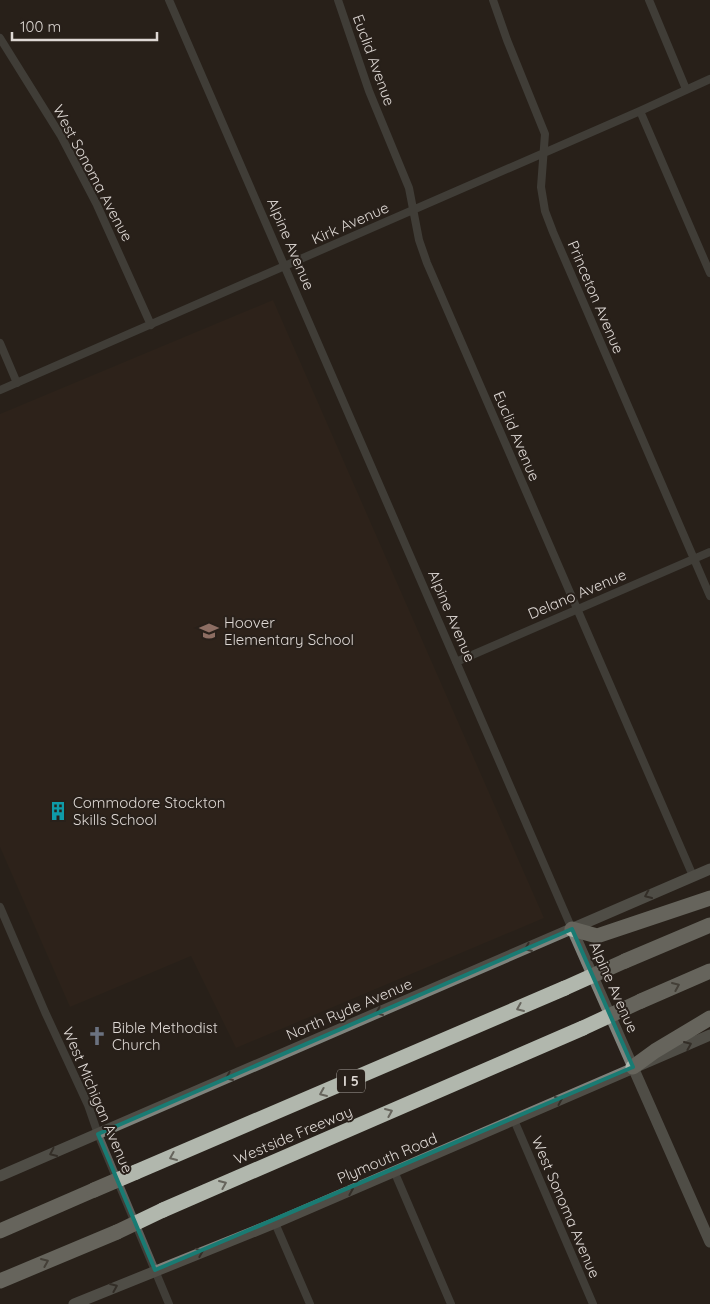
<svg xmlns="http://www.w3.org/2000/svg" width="710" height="1304" font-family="Quicksand,sans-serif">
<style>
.built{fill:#33251b}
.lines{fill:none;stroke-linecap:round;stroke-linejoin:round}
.street{stroke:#5d605c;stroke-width:8}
.secondary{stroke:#7f837d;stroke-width:11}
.highway{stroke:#b1b7ad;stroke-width:15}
.highway-bridge{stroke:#b1b7ad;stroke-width:15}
.oneway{stroke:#423e38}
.oneway2{stroke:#66645c}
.marked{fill:none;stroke:#197b73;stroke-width:4;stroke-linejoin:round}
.labels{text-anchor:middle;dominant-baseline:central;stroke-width:4;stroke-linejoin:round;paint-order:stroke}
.shield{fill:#28201a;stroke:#a7a19c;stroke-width:1}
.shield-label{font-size:14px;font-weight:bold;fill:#ded8d4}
.street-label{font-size:15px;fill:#ded8d4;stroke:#28201a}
.poi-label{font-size:15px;fill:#ded8d4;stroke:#28201a;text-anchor:start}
</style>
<rect width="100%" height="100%" fill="#28201a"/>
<!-- built -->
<path class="built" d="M273,300L544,918L236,1048L191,956L70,1007L0,847V414Z"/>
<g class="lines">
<!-- street -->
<path class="street" d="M169,0L572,929
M338,0L369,91L409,188L419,240L427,263L693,876
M493,0L507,40L545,134L541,187L545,211L553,232L710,596
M649,0L686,89
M0,38L61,136L97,205L151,325
M640,111L710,273
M0,343L17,383
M0,390L640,111L710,79
M456,662L710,552
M0,907L45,1012L88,1105L98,1134L169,1304
M514,1120L593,1304
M394,1171L451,1304
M275,1223L310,1304"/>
<!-- secondary -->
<path class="secondary" d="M572,929L710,1242
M0,1176L710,869
M74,1304L275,1223L710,1035"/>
<!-- highway -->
<path class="highway" d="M572,929L597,936L710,898
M625,961L710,925
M641,1001L710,971
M633,1067L655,1051L710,1018
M136,1172L565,988
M163,1210L583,1028
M0,1231L94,1190
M0,1281L117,1232"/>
<!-- highway-bridge -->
<path class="highway-bridge" d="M565,988L625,961
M583,1028L641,1001
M94,1190L136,1172
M117,1232L163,1210"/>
</g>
<!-- one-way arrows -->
<defs><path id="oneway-chevron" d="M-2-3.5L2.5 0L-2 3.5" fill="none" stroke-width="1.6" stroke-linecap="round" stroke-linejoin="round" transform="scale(1.25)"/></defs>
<g class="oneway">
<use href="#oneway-chevron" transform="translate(648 895) rotate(156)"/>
<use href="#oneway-chevron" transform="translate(528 948) rotate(157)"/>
<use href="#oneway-chevron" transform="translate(379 1012) rotate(157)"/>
<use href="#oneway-chevron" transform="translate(688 1045) rotate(-23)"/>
<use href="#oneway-chevron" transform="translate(229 1077) rotate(157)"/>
<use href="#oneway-chevron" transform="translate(559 1100) rotate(-24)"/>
<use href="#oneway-chevron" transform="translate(53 1153) rotate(156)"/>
<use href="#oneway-chevron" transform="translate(350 1190) rotate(-23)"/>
<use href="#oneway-chevron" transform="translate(200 1252) rotate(-22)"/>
<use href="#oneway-chevron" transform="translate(114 1287) rotate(-23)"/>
</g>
<g class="oneway2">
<use href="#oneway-chevron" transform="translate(676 986) rotate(-23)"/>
<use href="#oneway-chevron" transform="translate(520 1008) rotate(157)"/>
<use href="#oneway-chevron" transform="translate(323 1093) rotate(157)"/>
<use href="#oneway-chevron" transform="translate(389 1112) rotate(-23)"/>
<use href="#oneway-chevron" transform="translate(173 1157) rotate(157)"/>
<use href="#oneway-chevron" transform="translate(223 1184) rotate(-23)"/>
<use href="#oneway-chevron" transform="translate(45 1262) rotate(-23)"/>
</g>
<!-- marked area -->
<path d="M0 0H710V1304H0ZM572,929L633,1067L155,1270L98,1134Z" fill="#28201a" fill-opacity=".55" fill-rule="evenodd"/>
<path class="marked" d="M572,929L633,1067L155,1270L98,1134Z"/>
<!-- icons -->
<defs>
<g id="school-bare" transform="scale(1.5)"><path d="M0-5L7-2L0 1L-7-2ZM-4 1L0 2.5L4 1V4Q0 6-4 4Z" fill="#8d6e63" stroke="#28201a" stroke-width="2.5" paint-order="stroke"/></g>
<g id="building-bare" transform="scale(1.5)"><path d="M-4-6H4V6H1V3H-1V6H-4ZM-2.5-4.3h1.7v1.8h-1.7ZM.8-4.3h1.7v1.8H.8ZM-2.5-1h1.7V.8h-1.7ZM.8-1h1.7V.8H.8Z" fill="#0f9aa8" stroke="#28201a" stroke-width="2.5" paint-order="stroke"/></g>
<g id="church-bare" transform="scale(1.5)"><path d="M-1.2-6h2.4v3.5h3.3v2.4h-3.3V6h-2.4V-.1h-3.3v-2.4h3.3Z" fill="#6b7280" stroke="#28201a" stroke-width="2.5" paint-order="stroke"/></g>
</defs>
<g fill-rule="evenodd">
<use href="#school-bare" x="209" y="631"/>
<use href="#building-bare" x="58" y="811"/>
<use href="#church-bare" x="97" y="1036"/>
</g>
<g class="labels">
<!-- shield labels -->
<rect class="shield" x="337" y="1069.5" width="28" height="23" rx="4"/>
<g class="shield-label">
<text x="351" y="1081">I 5</text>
</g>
<!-- street labels -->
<g class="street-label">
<text transform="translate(374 60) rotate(70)">Euclid Avenue</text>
<text transform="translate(93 173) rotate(62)">West Sonoma Avenue</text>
<text transform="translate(350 223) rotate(-24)">Kirk Avenue</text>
<text transform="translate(291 244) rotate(67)">Alpine Avenue</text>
<text transform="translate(596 297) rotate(67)">Princeton Avenue</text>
<text transform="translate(517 436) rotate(67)">Euclid Avenue</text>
<text transform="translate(577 594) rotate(-23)">Delano Avenue</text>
<text transform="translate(452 616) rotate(67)">Alpine Avenue</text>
<text transform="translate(614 987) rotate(66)">Alpine Avenue</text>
<text transform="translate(349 1009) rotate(-23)">North Ryde Avenue</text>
<text transform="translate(98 1100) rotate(67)">West Michigan Avenue</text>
<text transform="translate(293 1135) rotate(-23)">Westside Freeway</text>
<text transform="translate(387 1158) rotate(-23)">Plymouth Road</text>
<text transform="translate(566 1207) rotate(67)">West Sonoma Avenue</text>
</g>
<!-- poi labels -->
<g class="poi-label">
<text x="224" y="622">Hoover<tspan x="224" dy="17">Elementary School</tspan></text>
<text x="73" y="802">Commodore Stockton<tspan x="73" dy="17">Skills School</tspan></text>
<text x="112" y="1027">Bible Methodist<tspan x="112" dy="17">Church</tspan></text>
</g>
</g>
<!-- scale -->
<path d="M12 32v8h145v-8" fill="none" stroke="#ded8d4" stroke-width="2.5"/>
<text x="20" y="32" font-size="15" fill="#ded8d4" stroke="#28201a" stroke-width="4" paint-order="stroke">100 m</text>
</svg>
